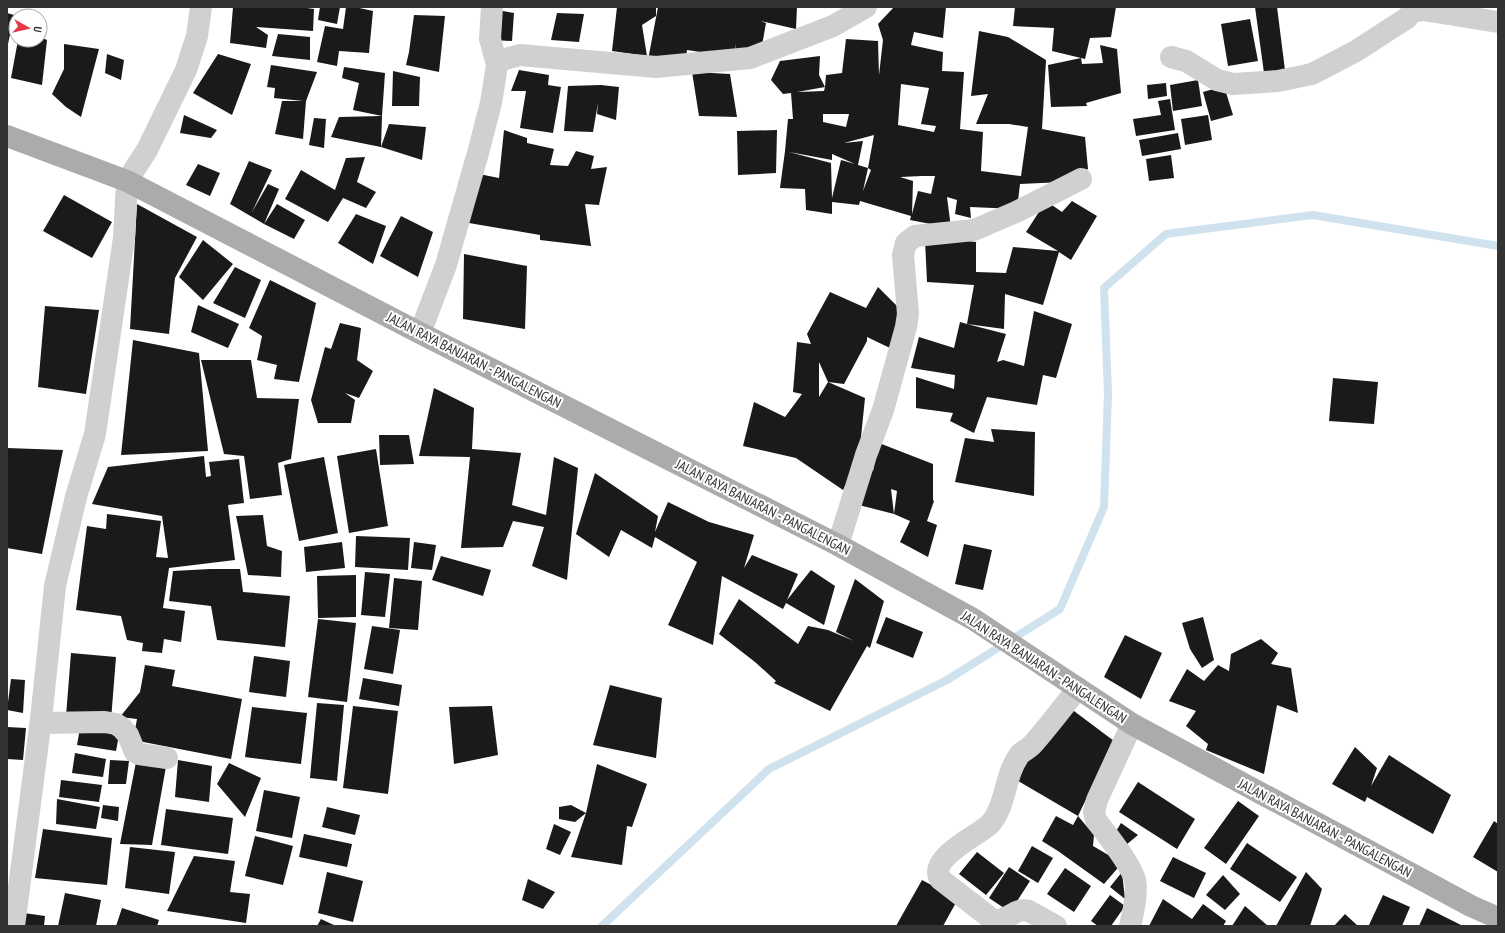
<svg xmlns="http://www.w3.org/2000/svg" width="1505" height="933" font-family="'PT Sans Narrow',sans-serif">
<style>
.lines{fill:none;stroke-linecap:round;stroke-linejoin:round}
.stream{stroke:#cfe2ee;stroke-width:8}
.building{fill:#1a1a1a;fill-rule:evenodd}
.minor{stroke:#d0d0d0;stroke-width:22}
.primary{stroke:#ababab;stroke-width:22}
.labels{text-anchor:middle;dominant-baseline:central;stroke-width:4;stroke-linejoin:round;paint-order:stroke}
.street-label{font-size:14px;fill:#333;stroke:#fff}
</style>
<rect width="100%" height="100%" fill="#fff"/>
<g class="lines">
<!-- stream -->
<path class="stream" d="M602,926L769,769L947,680L1060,609L1104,507L1108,394L1104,288L1166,234L1313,215L1498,246"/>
</g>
<!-- building -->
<path class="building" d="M233,7H300L314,9L313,31L256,27L268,35L266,48L230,43Z
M320,7H340L337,24L318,20Z
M346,7H355L373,11L369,53L339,51L337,66L317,62L325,26L343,29Z
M617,7H656V16L642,25L647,56L612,51Z
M658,7H763L762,11L763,7H797L796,29L761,21L766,23L761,51L735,57L736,43L734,57L687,50L686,58L648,60Z
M894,7H946L943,38L914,32L911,45L943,52L942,71L964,72L960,129L983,132L981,171L1021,176L1028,127L1009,124H976L988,94L971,96L979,31L1008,37L1046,60L1042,129L1085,137L1088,169L1063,182L1020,184L1017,209L970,207L971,218L955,214L957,200L947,197L951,228L910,220L911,216L860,201L859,205L832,202V214L806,210L805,189L780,188L785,151L788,119H793L791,93L783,94L771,80L780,61L820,56L819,75L825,87L826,75L842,73L846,39L878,41L879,75L883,40L878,24ZM901,84L929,88L921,124L936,126L934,132L898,125ZM825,87L824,91L797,92ZM823,114H849L846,127L823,122ZM874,135L868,168L871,170L863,191L868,168L858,165L863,141L844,143ZM789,152L832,160V154L855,164L841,160L832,198L831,163ZM922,176H935L931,194L918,191L912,214L913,181L900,177Z
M1015,7H1116L1111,37L1090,38L1085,59L1081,58L1082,64L1103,63L1100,45L1117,49L1121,93L1086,103L1087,106L1051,107L1048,65L1081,58L1052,51L1054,28L1013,26Z
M1255,7H1277L1285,70L1264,73Z
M497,10L514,13L512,41L493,40Z
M7,13L14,15L8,44H7Z
M557,13L584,14L579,42L551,40Z
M414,15L445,16L439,72L406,65L409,52Z
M1250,19L1258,61L1228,66L1221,24Z
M278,34L310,37V60L272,56Z
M40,37L47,40L42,85L11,78L18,40H40Z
M64,44L99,49L81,117L66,107L52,94L64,69Z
M107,54L124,60L121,80L105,73Z
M218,54L251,64L232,115L193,93Z
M271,65L317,72L306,101L303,139L275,134L282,101H303L274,98L275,88L267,87Z
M344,67L385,73L382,116L353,110L359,83L342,78Z
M519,70L549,75L548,85L561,87L553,133L520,128L526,91H511Z
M393,71L420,77L419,106H392Z
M692,72L730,74L737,117L699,116Z
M1198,80L1202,106L1173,111L1170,85Z
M1166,83L1167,96L1148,99L1147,85Z
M601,85L619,87L616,120L597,114L598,103L593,132L564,131L568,86Z
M1224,86L1233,115L1211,121L1203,92Z
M1170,99L1175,130L1136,136L1133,119L1161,115L1158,101Z
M184,115L217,130L211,138L180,133Z
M1208,115L1212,140L1185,145L1181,119Z
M382,116L381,147L331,137L339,117Z
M314,118L326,119L324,148L309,145Z
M389,124L426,127L422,160L381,147Z
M504,130L527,138V143L554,149L550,165L568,166L576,151L594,156L591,169L607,167L599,205L585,204L591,246L540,240V235L463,222L474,173L499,178Z
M777,130L776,173L738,175L737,131Z
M1178,133L1181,149L1142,156L1139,140Z
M1171,155L1174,178L1149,181L1146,159Z
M365,157L357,182L376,192L366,208L343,198L328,222L285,199L301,170L335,190L346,158Z
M249,161L272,170L252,212L268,184L279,189L264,224L230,204Z
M198,164L220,173L210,196L186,185Z
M64,195L112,222L92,258L43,231Z
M1046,201L1062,212L1072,201L1097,216L1071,260L1059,252L1043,305L1005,294L1004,329L967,324L1006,334L997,362L1003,360L1024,366L1034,311L1072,324L1056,378L1043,375L1037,405L987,397L974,433L950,421L953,413L916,408V377L954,389L955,375L911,368L919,337L954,348L960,322L967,324L974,285L927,282L925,240L953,239L976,242V272L1006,273L1013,247L1058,251L1026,232Z
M137,204L197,237L175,278L169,334L130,329Z
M277,204L305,220L294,239L264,224Z
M356,214L386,226L373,264L338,243Z
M401,216L433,232L418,277L380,256Z
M203,240L233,264L203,300L179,277Z
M464,254L527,266L525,329L463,319Z
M235,267L261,280L245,318L213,303Z
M270,280L316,303L299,382L274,379L277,365L257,360L262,336L249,328Z
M878,287L900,309L890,348L867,337V341L844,384L828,382L819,362V397L828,382L865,398L860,447L864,448L843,490L796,458L743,446L754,402L785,417L802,394L793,392L797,342L811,344L807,334L830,292L866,308Z
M198,305L239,324L228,348L191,332Z
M45,306L99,310L86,394L38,387Z
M340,323L361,328L357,360L373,371L359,398L345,393L355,400L351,423H318L311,400L325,347L331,349Z
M133,340L199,353L208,451L121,455Z
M201,360H251L257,398L299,399L291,459L278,463L282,495L250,499L244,456L224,454Z
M1333,378L1378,382L1374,424L1329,421Z
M434,388L474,408L472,449L521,453L512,505L546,515L554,457L578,468L567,580L532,566L544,527L513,521L503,547L461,548L470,457L419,456Z
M991,429L1035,432L1034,496L955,482L965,438L994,442Z
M379,435H409L414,464L380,465Z
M879,443L933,464V500L934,501L927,521L937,525L928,557L900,542L910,521L894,514L855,504L865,465L873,471ZM891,489L897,491L894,514Z
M7,448L63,450L42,554L7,548Z
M376,449L388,526L349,533L337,456Z
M204,456L206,477L211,476L209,462L239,459L244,503L228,505L235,560L169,568L163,608L185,611L181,642L164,639L162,653L142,651L143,643L127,640L121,616L76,610L87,526L106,529L107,514L161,521L156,557L168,558L162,516L92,504L108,467Z
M324,457L338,533L299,541L284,465Z
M595,473L658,516L655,532L668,502L709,522L754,535L744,568L752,555L798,574L787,600L811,570L835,586L824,625L786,603L783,609L722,576L713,645L668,625L697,562L655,537L652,548L621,530L609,557L576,534Z
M263,515L267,546L282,551L281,577L248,575L236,516Z
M356,536L410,538L408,570L355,567Z
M342,542L345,568L306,572L304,547Z
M414,542L436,545L432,570L411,568Z
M964,544L992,550L983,590L955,584Z
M441,556L491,570L483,596L432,580Z
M210,569H240L243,592L290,596L285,647L217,640L211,606L169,601L173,571Z
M365,572L390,574L385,617L361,615Z
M356,575V617L318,618L317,576Z
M394,578L422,581L418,630L389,628Z
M855,579L884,601L870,648L867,646L830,711L774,683L776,681L755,662L719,634L739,599L798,644L808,626L828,630L854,641L836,632Z
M886,617L923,632L913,658L876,643Z
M1203,617L1214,660L1202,668L1190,649L1182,623Z
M318,619L356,623L347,702L308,697Z
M372,626L400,630L393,674L364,669Z
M1125,635L1162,653L1141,699L1104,677Z
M1261,639L1278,653L1271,664L1291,668L1298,713L1277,705L1264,774L1206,750L1208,744L1186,726L1196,711L1169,701L1187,669L1204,681L1218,665L1229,671L1231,654Z
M71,653L116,657L111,720L66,716Z
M254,656L290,661L286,697L249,692Z
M145,665L175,670L172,686L242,699L231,759L133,740L137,719L120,717L140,692Z
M363,678L402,685L399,706L359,699Z
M11,679L25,680L23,713L7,710Z
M610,685L662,698L656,758L593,745Z
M317,703L344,705L337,781L310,778Z
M353,706L398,711L388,794L343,788Z
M492,706L498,755L454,764L449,707Z
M252,707L307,713L301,764L245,757Z
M1070,708L1114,741L1078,816L1013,778Z
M7,727L26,728L23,760L7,759Z
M80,728L119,735L116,751L77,745Z
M1355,747L1377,768L1371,786L1389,755L1451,795L1433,834L1367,797L1365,802L1332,784Z
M75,753L106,759L103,777L72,773Z
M137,757L167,761L152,845L120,844Z
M110,760L129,761L126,784H108Z
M178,760L212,766L209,802L175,797Z
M229,763L261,778L245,817L217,784Z
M597,764L647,784L632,827L627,826L622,865L571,857L586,813L575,822L559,819V807L571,805L586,813Z
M61,780L102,785L99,802L59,797Z
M1138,782L1195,819L1177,849L1119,812Z
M264,790L300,797L292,838L256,831Z
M57,799L100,807L96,829L56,824Z
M1238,801L1259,816L1226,864L1204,848Z
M103,805L119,807L118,821L101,818Z
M327,807L360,815L355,835L322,827Z
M166,809L233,818L228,854L161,845Z
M1056,816L1073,825L1078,816L1094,835L1093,846L1122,863L1104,884L1058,851L1042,841Z
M1494,821L1498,824V872L1473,857Z
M1121,823L1138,835L1126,845L1115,833Z
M554,824L571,832L560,855L546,849Z
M43,829L112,838L107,885L35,878Z
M304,834L352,844L347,867L299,857Z
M255,836L293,846L283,885L245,876Z
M1247,843L1297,877L1280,902L1230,869Z
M1032,846L1053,858L1038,883L1018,871Z
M130,847L175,852L169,894L125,888Z
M977,852L1004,873L986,895L959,874Z
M194,856L235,861L230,892L250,894L246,923L167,911Z
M1173,857L1206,873L1194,898L1160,881Z
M1009,867L1030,881L1010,912L989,898Z
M1065,868L1091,886L1074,912L1047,894Z
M327,872L363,881L353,922L318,913Z
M1122,872L1125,899L1110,887Z
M1306,872L1322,889L1310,926H1276Z
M1223,875L1240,894L1225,910L1206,895Z
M528,879L555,892L543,909L522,900Z
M922,880L958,899L943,926H896Z
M65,893L101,900L96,926H58Z
M1110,895L1125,906L1111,926H1098L1091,921Z
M1383,895L1410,907L1402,926L1369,925Z
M1163,899L1192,919L1203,904L1226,921L1223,926H1149Z
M1245,906L1268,926H1232Z
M122,908L159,920L157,926H116Z
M1427,908L1463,926H1419Z
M24,913L45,916L44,926H22Z
M1345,914L1358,926H1334Z
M321,919L336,926H317Z"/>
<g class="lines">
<!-- minor -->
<path class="minor" d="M492,7L490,39L497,65
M1171,57L1186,61L1217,80L1233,84L1278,81L1312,74L1356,51L1407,18L1412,12L1423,10L1498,22
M420,333L446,265L478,153L491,103L497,65L502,60L520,55L656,67L750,58L833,26L866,7
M838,545L866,455L883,410L906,327L908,314L903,255L906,243L915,236L974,230L1016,212L1081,179
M41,723L105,722L116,724L122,728L128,735L135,752L139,754L167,758
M14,926L41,719L55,586L76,497L95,434L124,238L127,181L147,150L186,70L197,36L201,7
M1056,926L1029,911C1014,907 1009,922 993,920L940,879C928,857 978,836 990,824C1007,805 1004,775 1020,754C1023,751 1028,749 1032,745C1048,727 1063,707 1078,688
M1130,926C1133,914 1138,892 1135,880C1131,864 1107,835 1096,820L1094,812L1097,800L1132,724"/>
<!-- primary -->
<path class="primary" d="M7,136L127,181L420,333L838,545L973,619L1132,724L1471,906L1498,918"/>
</g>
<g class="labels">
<!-- street labels -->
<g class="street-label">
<text transform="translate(474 360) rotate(27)">JALAN RAYA BANJARAN - PANGALENGAN</text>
<text transform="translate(763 507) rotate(27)">JALAN RAYA BANJARAN - PANGALENGAN</text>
<text transform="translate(1044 667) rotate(33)">JALAN RAYA BANJARAN - PANGALENGAN</text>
<text transform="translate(1325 828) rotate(28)">JALAN RAYA BANJARAN - PANGALENGAN</text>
</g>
</g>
<!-- border -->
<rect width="1505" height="933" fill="none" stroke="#333333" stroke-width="16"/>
<!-- north arrow -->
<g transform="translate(28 28) rotate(98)"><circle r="19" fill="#ffffff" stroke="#adadad"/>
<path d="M0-3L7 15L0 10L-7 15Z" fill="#e63946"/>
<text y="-6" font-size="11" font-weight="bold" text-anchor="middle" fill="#333333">U</text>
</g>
</svg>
